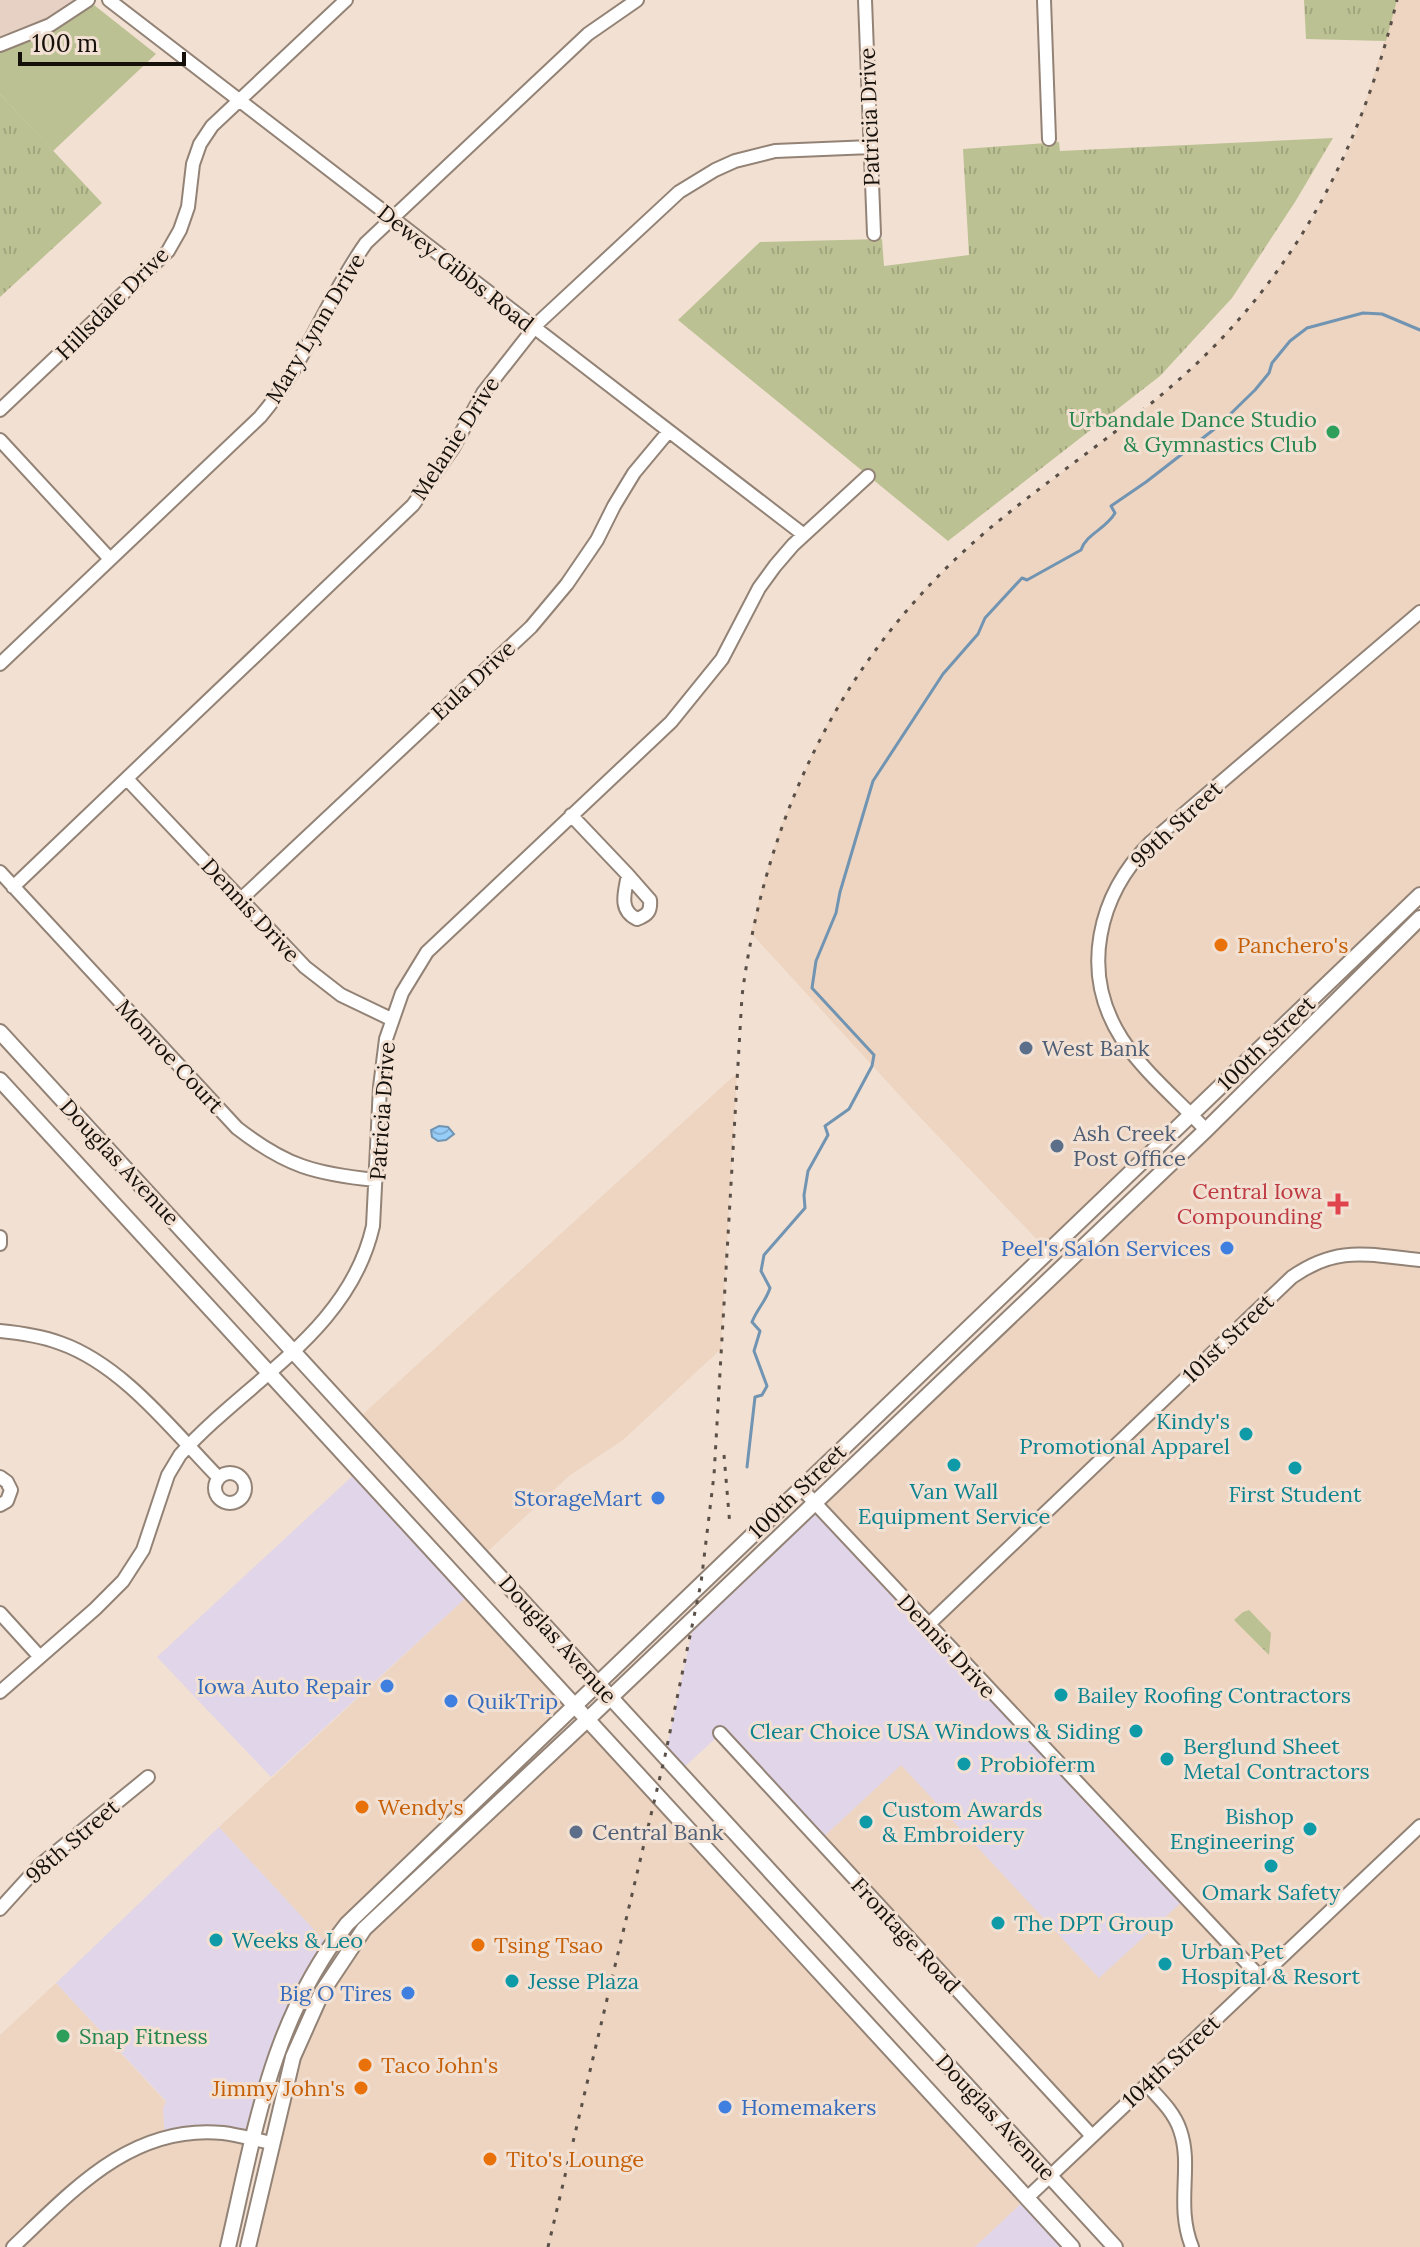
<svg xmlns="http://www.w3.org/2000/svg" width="1420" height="2247" font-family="Lora,serif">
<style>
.built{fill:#edd5c1}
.industrial{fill:#e0d5e9}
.education{fill:#e7d1c5}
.grass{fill:url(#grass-tufts)}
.garden{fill:#bbc192}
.water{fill:url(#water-waves);stroke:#7094b2;stroke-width:2}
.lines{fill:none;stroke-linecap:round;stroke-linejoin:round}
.stream{stroke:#7094b2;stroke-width:3}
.minor-casing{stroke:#938376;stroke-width:16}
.major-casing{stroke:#938376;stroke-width:18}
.minor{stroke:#fff;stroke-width:12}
.major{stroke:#fff;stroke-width:14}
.rail{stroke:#5a5048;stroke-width:3;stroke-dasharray:4 8;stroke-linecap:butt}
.leisure-dot{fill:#2e9e5b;stroke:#f2e0d2;stroke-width:3}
.food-dot{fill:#e8710a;stroke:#f2e0d2;stroke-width:3}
.service-dot{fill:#5c6f8a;stroke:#f2e0d2;stroke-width:3}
.health-dot{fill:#e0444e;stroke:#f2e0d2;stroke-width:3}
.shop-dot{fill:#3f7fe0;stroke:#f2e0d2;stroke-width:3}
.culture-dot{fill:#0f9aa8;stroke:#f2e0d2;stroke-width:3}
.labels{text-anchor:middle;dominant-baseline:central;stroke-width:6;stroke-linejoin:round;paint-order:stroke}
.street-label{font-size:22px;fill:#16100b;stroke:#f2e0d2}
.leisure-label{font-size:22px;fill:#27864d;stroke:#f2e0d2;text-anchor:end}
.food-label{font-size:22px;fill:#c56008;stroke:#f2e0d2;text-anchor:start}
.service-label{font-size:22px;fill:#4e5e75;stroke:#f2e0d2;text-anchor:start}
.health-label{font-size:22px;fill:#be3a42;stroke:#f2e0d2;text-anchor:end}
.shop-label{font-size:22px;fill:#366cbe;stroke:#f2e0d2;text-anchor:end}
.culture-label{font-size:22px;fill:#0d838f;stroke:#f2e0d2;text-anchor:start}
</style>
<defs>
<pattern id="grass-tufts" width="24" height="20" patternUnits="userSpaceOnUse" patternTransform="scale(2)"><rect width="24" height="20" fill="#bbc192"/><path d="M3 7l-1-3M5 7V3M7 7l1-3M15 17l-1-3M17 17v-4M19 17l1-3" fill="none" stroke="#a0a57d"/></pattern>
<pattern id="water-waves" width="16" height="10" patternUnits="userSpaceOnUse" patternTransform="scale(2)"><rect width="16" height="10" fill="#97cdf9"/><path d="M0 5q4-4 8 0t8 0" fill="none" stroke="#81afd4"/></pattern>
</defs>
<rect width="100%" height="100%" fill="#f2e0d2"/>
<!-- built -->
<path class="built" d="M1397,0H1420V895L1048,1251L913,1110L751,933L761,891L781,826L818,741L839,702L890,629L928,586L993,525L1153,403L1190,370L1251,306L1292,251L1316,214L1356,133Z
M1420,918V2247H1115L1050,2176L1091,2137L819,1841L901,1764L1099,1978L815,1503Z
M737,1073L721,1349L623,1440L569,1476L487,1552L362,1415Z
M471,1593L574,1705L329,1946L219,1827Z
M587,1720L1027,2198L975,2247H248L286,2082L351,1946Z
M56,1983L166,2102L254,2139L228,2247H0V2035Z"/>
<!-- industrial -->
<path class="industrial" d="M359,1470L471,1593L271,1777L157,1657Z
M814,1503L1185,1899L1099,1978L901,1765L819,1841L720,1734L679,1772L665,1756L695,1617Z
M219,1827L329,1946L317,1964L254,2139L165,2138L163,2109L166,2101L56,1983Z
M1027,2198L1072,2247H975Z"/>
<!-- education -->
<path class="education" d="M0,0H77L46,20L0,39Z"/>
<!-- grass -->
<path class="grass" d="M1304,0H1397L1386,41L1306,39Z
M0,94L102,203L0,297Z
M1333,138L1295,202L1232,298L1160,376L948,541L678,320L760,242L882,239L884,266L969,255L963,149L1059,142L1060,151Z
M1249,1610L1271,1633L1269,1655L1234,1620L1243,1612Z"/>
<!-- garden -->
<path class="garden" d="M94,5L156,54L53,151L0,94V52L56,29Z"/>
<!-- water -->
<path class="water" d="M439,1126L448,1127L454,1134L446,1140L438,1141L432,1137L431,1130Z"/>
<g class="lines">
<!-- stream -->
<path class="stream" d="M747,1467L755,1397L762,1395L767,1386L754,1351L760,1331L752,1322C757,1309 766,1301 770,1288L761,1271L764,1255L805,1208L804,1195L808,1171L828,1135L825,1126L849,1109L872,1066L874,1055L812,988L816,961L836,913L840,892L873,781L943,674L978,634L985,618L1022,578L1027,580L1081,550C1086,534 1106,529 1115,513L1111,506L1146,482L1217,427L1255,390L1269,373L1272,363L1290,341L1307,328L1363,313L1382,314L1420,330"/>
<!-- minor casing -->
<g class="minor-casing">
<path id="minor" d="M109,0L804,535
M865,0L874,234
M1044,0L1049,139
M0,45L50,25L88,0
M0,410L168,251L180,230L188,207L193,164L200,144L212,126L346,0
M0,440L110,559
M0,664L260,417C305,365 326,299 366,243L588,34L637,0
M127,779L305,967L341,995L391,1019
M571,815L628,875
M0,872L237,1128C286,1166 315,1174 376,1180
M628,875L650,900C651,911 648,915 637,919C618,910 625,892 628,875Z
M13,887L413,505L453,448L483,393L538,323L679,192L715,170L735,161L775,151L871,147
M241,899L531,627L567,584L597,540L614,506L634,473L669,431
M1206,1130C1178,1100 1144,1072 1122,1039C1079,972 1098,895 1151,842L1420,612
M0,1237V1244
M0,1331C21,1333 41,1336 60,1343C123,1365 173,1431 218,1477
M215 1488a15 15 0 1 1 30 0a15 15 0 1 1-30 0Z
M0,1477L7,1482L11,1490L7,1501L0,1505
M800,1487L1260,1977
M0,1613L40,1657
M928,1625L1292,1277C1338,1245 1367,1255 1420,1260
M0,1692L95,1609L123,1581L143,1550L168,1475L180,1455C247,1380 349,1332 373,1226L380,1087L386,1039L402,993L427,952L671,722L722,659L759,588L775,566L793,545L868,476
M720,1733L1092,2136
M0,1909L39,1866L148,1777
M1147,2085C1159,2098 1174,2112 1180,2130C1193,2167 1175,2204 1192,2247
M1027,2198L1420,1826
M13,2247C73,2190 132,2124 223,2133C239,2135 256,2140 272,2143"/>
</g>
<!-- major casing -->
<g class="major-casing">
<path id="major" d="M0,1032L1115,2247
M0,1080L1072,2247
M228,2247C255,2131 271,2020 347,1924L1420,895
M248,2247L293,2057L322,1992L364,1929L587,1720L1206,1130L1420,918"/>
</g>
<!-- minor -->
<use href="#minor" class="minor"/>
<!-- major -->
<use href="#major" class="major"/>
<!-- rail -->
<path class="rail" d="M724,1455L730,1526
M548,2247L665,1756L701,1583L714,1475L742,996C766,809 848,645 995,524C1071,461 1156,409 1224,336C1314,239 1366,128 1397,0"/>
</g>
<!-- markers -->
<g class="leisure-dot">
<circle cx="1333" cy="432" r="8"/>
<circle cx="63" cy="2036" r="8"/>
</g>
<g class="food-dot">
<circle cx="1221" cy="945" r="8"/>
<circle cx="362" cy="1807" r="8"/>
<circle cx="478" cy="1945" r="8"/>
<circle cx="365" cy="2065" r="8"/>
<circle cx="361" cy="2088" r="8"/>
<circle cx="490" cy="2159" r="8"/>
</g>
<g class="service-dot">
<circle cx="1026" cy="1048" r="8"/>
<circle cx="1057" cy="1146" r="8"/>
<circle cx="576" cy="1832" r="8"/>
</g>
<path class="health-dot" d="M1334 1192h8v8h8v8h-8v8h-8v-8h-8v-8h8z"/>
<g class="shop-dot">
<circle cx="1227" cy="1248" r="8"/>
<circle cx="658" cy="1498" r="8"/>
<circle cx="387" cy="1686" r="8"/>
<circle cx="451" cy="1701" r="8"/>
<circle cx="408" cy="1993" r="8"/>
<circle cx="725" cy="2107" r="8"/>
</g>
<g class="culture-dot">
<circle cx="1246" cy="1434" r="8"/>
<circle cx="954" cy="1465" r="8"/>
<circle cx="1295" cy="1468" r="8"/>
<circle cx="1061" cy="1695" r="8"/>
<circle cx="1136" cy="1731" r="8"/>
<circle cx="1167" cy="1759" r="8"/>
<circle cx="964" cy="1764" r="8"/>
<circle cx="866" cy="1822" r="8"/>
<circle cx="1310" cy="1829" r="8"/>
<circle cx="1271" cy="1866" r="8"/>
<circle cx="998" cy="1923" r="8"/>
<circle cx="216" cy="1940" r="8"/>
<circle cx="1165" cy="1964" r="8"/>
<circle cx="512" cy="1981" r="8"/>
</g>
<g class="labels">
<!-- street labels -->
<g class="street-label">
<text transform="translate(869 117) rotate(-92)">Patricia Drive</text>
<text transform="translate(456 268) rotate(38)">Dewey Gibbs Road</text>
<text transform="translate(112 303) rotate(-45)">Hillsdale Drive</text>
<text transform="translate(315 328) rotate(-59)">Mary Lynn Drive</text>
<text transform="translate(455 438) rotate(-57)">Melanie Drive</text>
<text transform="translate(473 680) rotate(-43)">Eula Drive</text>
<text transform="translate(1176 824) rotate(-43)">99th Street</text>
<text transform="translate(251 910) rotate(47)">Dennis Drive</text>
<text transform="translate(1266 1043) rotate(-44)">100th Street</text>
<text transform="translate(170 1056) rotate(47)">Monroe Court</text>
<text transform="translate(382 1111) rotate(-86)">Patricia Drive</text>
<text transform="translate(120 1162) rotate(47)">Douglas Avenue</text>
<text transform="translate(1228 1338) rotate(-44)">101st Street</text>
<text transform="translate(797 1491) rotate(-44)">100th Street</text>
<text transform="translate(558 1639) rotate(48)">Douglas Avenue</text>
<text transform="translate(947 1646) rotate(47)">Dennis Drive</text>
<text transform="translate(72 1841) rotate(-41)">98th Street</text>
<text transform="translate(906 1935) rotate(47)">Frontage Road</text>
<text transform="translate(1171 2061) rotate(-43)">104th Street</text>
<text transform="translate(996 2117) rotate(47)">Douglas Avenue</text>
</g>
<!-- leisure labels -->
<g class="leisure-label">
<text x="1317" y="419">Urbandale Dance Studio<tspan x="1317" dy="25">&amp; Gymnastics Club</tspan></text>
<text x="79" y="2036" text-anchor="start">Snap Fitness</text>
</g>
<!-- food labels -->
<g class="food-label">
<text x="1237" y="945">Panchero's</text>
<text x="378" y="1807">Wendy's</text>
<text x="494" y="1945">Tsing Tsao</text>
<text x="381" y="2065">Taco John's</text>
<text x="345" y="2088" text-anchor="end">Jimmy John's</text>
<text x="506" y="2159">Tito's Lounge</text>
</g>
<!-- service labels -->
<g class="service-label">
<text x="1042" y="1048">West Bank</text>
<text x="1073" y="1133">Ash Creek<tspan x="1073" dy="25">Post Office</tspan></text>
<text x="592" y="1832">Central Bank</text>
</g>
<!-- health labels -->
<g class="health-label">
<text x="1322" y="1191">Central Iowa<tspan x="1322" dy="25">Compounding</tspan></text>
</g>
<!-- shop labels -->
<g class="shop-label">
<text x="1211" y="1248">Peel's Salon Services</text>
<text x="642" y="1498">StorageMart</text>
<text x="371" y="1686">Iowa Auto Repair</text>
<text x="467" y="1701" text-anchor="start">QuikTrip</text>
<text x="392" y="1993">Big O Tires</text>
<text x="741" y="2107" text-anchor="start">Homemakers</text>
</g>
<!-- culture labels -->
<g class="culture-label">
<text x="1230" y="1421" text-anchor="end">Kindy's<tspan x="1230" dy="25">Promotional Apparel</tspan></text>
<text x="954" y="1491" text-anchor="middle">Van Wall<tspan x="954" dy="25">Equipment Service</tspan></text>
<text x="1295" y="1494" text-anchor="middle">First Student</text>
<text x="1077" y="1695">Bailey Roofing Contractors</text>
<text x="1120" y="1731" text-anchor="end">Clear Choice USA Windows &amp; Siding</text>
<text x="1183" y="1746">Berglund Sheet<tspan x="1183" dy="25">Metal Contractors</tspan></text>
<text x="980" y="1764">Probioferm</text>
<text x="882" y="1809">Custom Awards<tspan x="882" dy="25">&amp; Embroidery</tspan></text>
<text x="1294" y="1816" text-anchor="end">Bishop<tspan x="1294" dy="25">Engineering</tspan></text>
<text x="1271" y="1892" text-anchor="middle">Omark Safety</text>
<text x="1014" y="1923">The DPT Group</text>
<text x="232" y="1940">Weeks &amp; Leo</text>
<text x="1181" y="1951">Urban Pet<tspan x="1181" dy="25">Hospital &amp; Resort</tspan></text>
<text x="528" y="1981">Jesse Plaza</text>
</g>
</g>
<!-- scale -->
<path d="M20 52v12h164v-12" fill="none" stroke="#16100b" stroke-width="4"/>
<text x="32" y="52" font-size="24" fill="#16100b" stroke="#f2e0d2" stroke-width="6" paint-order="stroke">100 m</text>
</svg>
